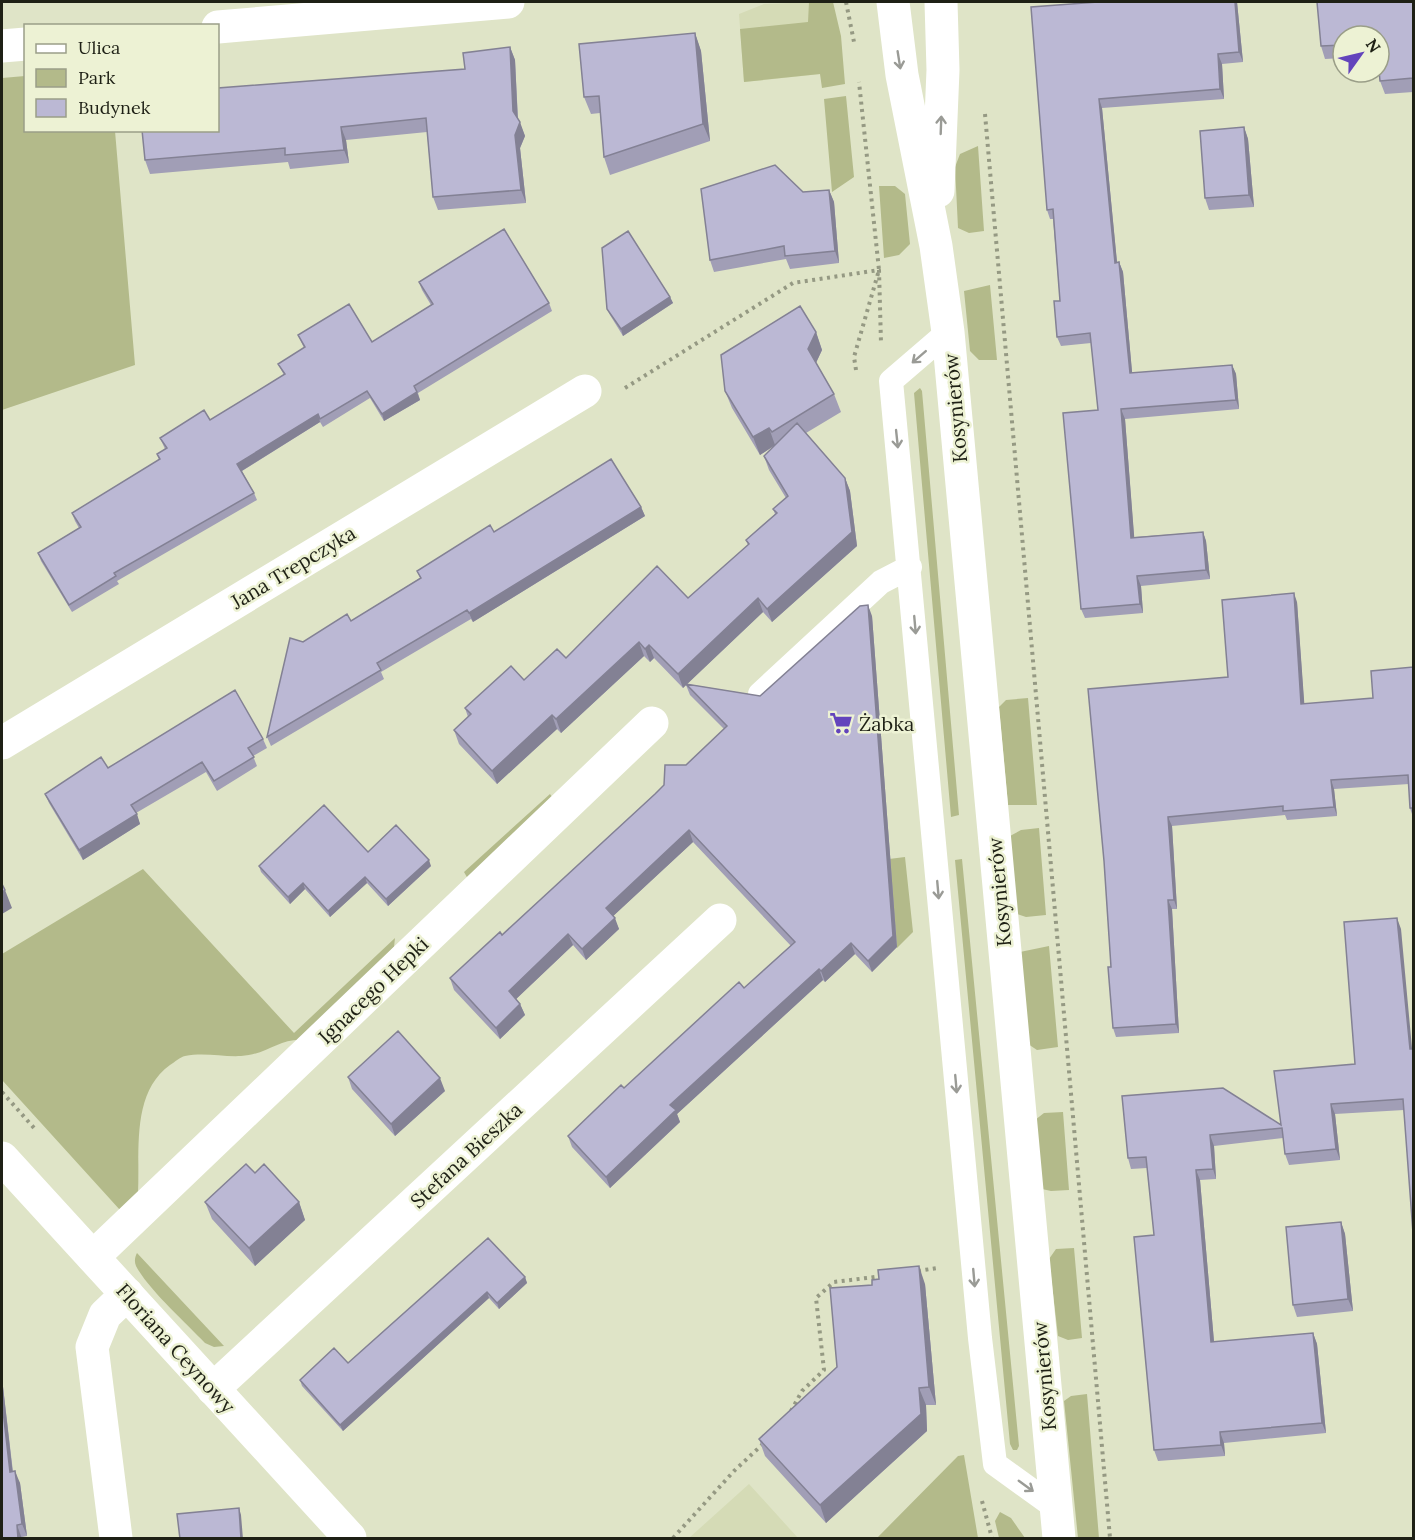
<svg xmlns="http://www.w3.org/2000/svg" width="1415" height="1540" font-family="Lora,serif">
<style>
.built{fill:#d5dbb6}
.green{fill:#b3ba8a}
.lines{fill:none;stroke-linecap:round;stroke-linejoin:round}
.path{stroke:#959983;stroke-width:4;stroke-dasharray:3 4.5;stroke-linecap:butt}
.service{stroke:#fff;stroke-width:24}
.minor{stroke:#fff;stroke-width:33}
.tertiary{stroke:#fff;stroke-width:33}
.secondary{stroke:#fff;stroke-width:33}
.wall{fill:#a19eb6}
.shaded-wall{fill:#838194}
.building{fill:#bbb8d4;stroke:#838194;stroke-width:1.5}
.oneway{stroke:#9a9b96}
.labels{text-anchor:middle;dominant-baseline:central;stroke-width:5;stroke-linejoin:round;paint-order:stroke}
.street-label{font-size:20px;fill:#1e2015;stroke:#edf2d4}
.poi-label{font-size:20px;fill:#1e2015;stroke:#edf2d4;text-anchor:start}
</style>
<rect width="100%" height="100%" fill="#dfe4c7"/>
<!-- built -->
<path class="built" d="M817,2L821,74L744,82L739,14L764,4Z
M749,1484L798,1538H689Z"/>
<!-- green -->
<path class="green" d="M809,2H833L841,36L845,84L822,88L820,74L744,82L740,29L808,22Z
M25,76L26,130L115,131L135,365L2,410V78Z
M846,96L854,177L832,192L824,99Z
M978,146L984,231L969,233L958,228L955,167L960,154Z
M879,186H895L905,194L910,244L899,255L884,258Z
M990,285L997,360H979L970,351L964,291Z
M920,388L922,391L959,815L951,817L914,393Z
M1028,698L1037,805H1008L999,707L1006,700Z
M550,794L555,801L468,879L464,872Z
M1039,828L1046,915L1026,917L1017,914L1010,836L1021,830Z
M905,857L913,932L897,948L889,859Z
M962,859L1019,1446L1017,1450H1013L1010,1444L955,860Z
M143,869L294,1033L395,938L394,947L305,1040C281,1037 266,1055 241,1056C222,1057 204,1052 185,1056C180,1057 175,1062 170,1065C131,1093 140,1151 138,1193L120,1210L2,1080V954Z
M1049,946L1058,1047L1037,1050L1028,1044L1020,952Z
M1063,1112L1069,1190L1051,1191L1042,1189L1035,1120L1044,1113Z
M1074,1248L1082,1338L1068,1340L1058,1336L1049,1259L1056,1249Z
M137,1253L224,1346L214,1347L205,1343C186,1323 148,1289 136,1266C134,1261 135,1257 137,1253Z
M1087,1394L1099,1538H1078L1064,1401L1071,1396Z
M964,1455L978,1538H877L958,1456Z
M1000,1512L1011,1518L1025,1538H999L995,1521Z"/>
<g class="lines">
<!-- path -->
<path class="path" d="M846,2L854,42
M985,114L1110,1538
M856,370L854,357L879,270L859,82
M625,388L793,283L879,270L881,343
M2,1092L35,1129
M918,1271L937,1268
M791,1411L802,1391L824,1370L816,1298L834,1282L883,1276
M982,1501L992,1538
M673,1538L734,1471L765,1442"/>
<!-- service -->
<path class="service" d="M948,332L891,381L980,1338L995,1464L1056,1508
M760,694L881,582L910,567"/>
<!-- minor -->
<path class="minor" d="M218,27L508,2
M2,46L26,44
M2,743L585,391
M93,1257L652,723
M213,1389L720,920
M116,1538L92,1347L105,1315L127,1294"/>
<!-- tertiary -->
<path class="tertiary" d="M2,1158L350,1538"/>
<!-- secondary -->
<path class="secondary" d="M893,2L902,75L936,246L948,332L1059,1538
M938,191L943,70L941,2"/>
</g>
<!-- wall -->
<path class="wall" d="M1098,2H1237L1243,62L1222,64L1224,99L1102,108L1117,263L1119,262L1123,272L1132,373L1232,365L1236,374L1239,409L1125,419L1134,537L1203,532L1206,541L1210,579L1141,586L1143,613L1085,618L1081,609L1098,410L1091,343L1061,346L1057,337L1060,301L1053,219H1050L1047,210Z
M1413,2V92L1385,94L1380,81L1379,36H1343V58L1325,59L1321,46Z
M695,33L701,51L710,141L610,175L604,157L600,113L591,114L584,97Z
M510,47L515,60L518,119L525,136L520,148L526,203L438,210L433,197L427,132L346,140L349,163L290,169L288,162L150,174L145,160L143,133L140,130H218L465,69Z
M1244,127L1248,139L1254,207L1209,210L1205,198Z
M829,190L834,202L839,263L790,269L786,259L714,272L710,260L803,192Z
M419,282L549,303L552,311L418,393L420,400L384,421L370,398L323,427L320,422L242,471L254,493L257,500L117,581L119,584L72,612L41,561L38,553L79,528L75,521L72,513L159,460L157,454L165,449L160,438L210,420L284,375L278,364L304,348L298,335L372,342L431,305L422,290Z
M670,297L673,303L623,336L610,315L607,309Z
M816,332L822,350L816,363L834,394L841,412L806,433L845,478L850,491L857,546L772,622L763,612L687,684L760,696L872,616L897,947L872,972L855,954L825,982L823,980L677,1114L680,1122L610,1188L572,1147L568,1136L744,988L791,946L693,842L613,916L619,929L586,960L573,945L516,999L520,1004L525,1015L500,1039L454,990L450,978L502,935L655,794L724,729L690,695L686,685L683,688L654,658L650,662L644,656L561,733L557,729L497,784L459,744L454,730L468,717L465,708L524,680L566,658L688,598L748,545L746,540L775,514L773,509L786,498L769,470L764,456L774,446L760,455L732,408L725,391Z
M641,507L645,516L473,622L471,619L381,672L384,679L271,746L267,737L303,642L351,621L420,578L417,571L494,532Z
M1297,602L1304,704L1373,698L1413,667V817L1410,808L1409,784L1334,789L1337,816L1287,820L1285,815L1172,826L1177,909H1172L1179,1033L1116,1037L1113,1028L1111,967L1104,861L1228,677Z
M263,739L267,748L253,756L257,766L217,791L206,772L136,813L140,824L83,860L49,803L45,794L108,768Z
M368,852L431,866L388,906L367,883L330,917L305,889L290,904L261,872L259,866Z
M1401,929L1404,1110L1335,1114L1340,1160L1289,1165L1285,1154L1283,1138L1214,1146L1216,1179L1200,1180L1214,1342L1313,1333L1317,1344L1326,1433L1224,1443L1225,1456L1158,1461L1154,1450V1235L1147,1168L1131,1169L1128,1158L1122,1096L1281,1125L1355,1064Z
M348,1077L445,1091L395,1136L352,1089Z
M255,1173L299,1202L305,1220L255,1266L212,1219L205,1202Z
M1341,1222L1345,1234L1353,1311L1297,1317L1293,1305Z
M488,1238L525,1277L527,1283L499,1309L489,1298L343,1431L302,1386L300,1380L348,1363Z
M925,1284L936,1405H926L927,1431L826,1523L765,1456L759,1439L837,1367Z
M2,1378L13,1472L20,1483L27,1536L22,1537L2,1539Z"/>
<!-- shaded-wall -->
<path class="shaded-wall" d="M1235,2H1237L1243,62L1239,52Z
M695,33L701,51L710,141L703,124Z
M510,47L515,60L518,124L513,111Z
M1218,54L1222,64L1224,99L1220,89Z
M1099,99L1102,108L1118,272L1115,263Z
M520,122L525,136L520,148L526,203L521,190L515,135Z
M341,127L346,140L349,163L344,150Z
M1244,127L1248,139L1254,207L1249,195Z
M829,190L834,202L839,263L835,251Z
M1119,262L1123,272L1133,382L1130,373Z
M670,297L673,303L623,336L621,329Z
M816,332L822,350L814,367L808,349Z
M1232,365L1236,374L1239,409L1236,400Z
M417,392L420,400L384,421L382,414Z
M1121,409L1125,419L1135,547L1131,538Z
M318,414L320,422L240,472L237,464Z
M769,428L775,445L760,455L753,437Z
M845,478L850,491L857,546L772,622L767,609Z
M641,507L645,516L473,622L469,613Z
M1203,532L1206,541L1210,579L1206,570Z
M1137,576L1141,586L1143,613L1140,604Z
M1294,593L1297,602L1305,713L1301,704Z
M758,598L763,612L683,688L678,674Z
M868,605L872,616L897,947L872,972L868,961Z
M639,642L644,656L561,733L556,719Z
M649,645L654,658L650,662L645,649Z
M552,715L557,729L497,784L492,771Z
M1331,780L1334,789L1337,816L1334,807Z
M137,814L140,824L83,860L79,850Z
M1168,817L1172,826L1177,909L1174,900Z
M689,830L693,842L610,919L606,908Z
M429,860L431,866L388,906L386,899Z
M365,877L367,883L330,917L328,911Z
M303,883L305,889L290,904L288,897Z
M5,890L12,908L2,914V892Z
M1168,900L1172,909L1179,1033L1176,1024Z
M615,918L619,929L586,960L582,949Z
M1397,918L1401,929L1413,1059L1410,1049Z
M568,934L573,945L513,1002L509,991Z
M851,943L855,954L825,982L821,971Z
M819,969L823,980L677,1114L680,1122L610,1188L606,1177L670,1105Z
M520,1004L525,1015L500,1039L496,1028Z
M440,1078L445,1091L395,1136L391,1124Z
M1331,1104L1335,1114L1340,1160L1336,1149Z
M1210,1135L1214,1146L1216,1179L1213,1169Z
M1196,1170L1200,1180L1215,1353L1211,1342Z
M299,1202L305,1220L255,1266L249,1248Z
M1341,1222L1345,1234L1353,1311L1348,1299Z
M919,1266L925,1284L936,1405L929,1387Z
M525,1277L527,1283L499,1309L497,1303Z
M487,1292L489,1298L343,1431L340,1425Z
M1313,1333L1317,1344L1326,1433L1322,1423Z
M2,1378L14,1484L10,1472L2,1402Z
M919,1388L926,1405L927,1431L826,1523L820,1505Z
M1220,1432L1224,1443L1225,1456L1221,1445Z
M15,1471L20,1483L27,1536L22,1524Z
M239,1508L241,1515L243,1539H241Z
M17,1525L22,1539H18Z"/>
<!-- building -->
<path class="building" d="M1098,2H1235L1239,52L1218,54L1220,89L1099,99L1115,263L1119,262L1130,373L1232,365L1236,400L1121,409L1131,538L1203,532L1206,570L1137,576L1140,604L1081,609L1063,413L1098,410L1090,333L1057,337L1054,301H1060L1053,209L1047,210L1031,7Z
M1317,2H1413V78L1380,81L1379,70V36H1343V45L1321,46Z
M695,33L703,124L604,157L599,96L584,97L579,44Z
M510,47L513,111L520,122L515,135L521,190L433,197L426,118L341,127L344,150L285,155V148L145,160L142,130H218V88L465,69L463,53Z
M1244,127L1249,195L1205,198L1200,131Z
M775,165L803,192L829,190L835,251L785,256L784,246L710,260L701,189Z
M504,229L549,303L414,386L417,392L382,414L367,391L320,419L318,414L237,464L254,493L114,573L116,576L69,605L38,553L81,527L72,513L160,459L157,454L167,448L160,438L204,410L210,420L285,374L278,364L305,347L298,335L349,304L372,342L433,304L419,282Z
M628,231L670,297L621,329L607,309L602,248Z
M800,306L816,332L808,349L834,394L772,432L769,428L753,437L725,391L721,355Z
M797,423L845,478L852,532L767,609L758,598L678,674L649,645L645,649L639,642L556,719L552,715L492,771L454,730L471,714L465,708L511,666L524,680L557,649L566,658L657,566L688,598L749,544L746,540L777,513L773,509L788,496L764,456Z
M611,459L641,507L469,613L467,610L377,663L381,670L267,737L290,638L303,642L347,614L351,621L421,578L417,571L490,525L494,532Z
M1294,593L1301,704L1373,698L1371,671L1413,667V808H1410L1408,775L1331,780L1334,807L1283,811V806L1168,817L1174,900H1168L1176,1024L1113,1028L1108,967H1111L1104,861L1088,689L1228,677L1222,600Z
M868,605L893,936L868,961L851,943L821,971L819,969L670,1105L676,1110L606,1177L568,1136L621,1085L624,1088L739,982L744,988L795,942L689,830L606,908L615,918L582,949L568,934L509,991L520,1004L496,1028L450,978L500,932L502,935L655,794L664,785L665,765H686L727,726L686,684L760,696L860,606Z
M235,690L263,739L248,748L254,757L214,781L202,762L131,805L137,814L79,850L45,794L101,757L108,768Z
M324,805L368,852L396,825L429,860L386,899L365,877L328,911L303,883L288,897L259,866Z
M2,884L5,890L2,892Z
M1397,918L1410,1049H1413V1233L1403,1099L1331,1104L1336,1149L1285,1154L1282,1128L1210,1135L1213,1169L1196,1170L1211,1342L1313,1333L1322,1423L1220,1432L1221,1445L1154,1450L1134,1237L1154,1235L1146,1157L1128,1158L1122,1096L1223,1088L1281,1125L1274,1071L1355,1064L1344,922Z
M398,1031L440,1078L391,1124L348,1077Z
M246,1164L255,1173L264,1164L299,1202L249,1248L205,1202Z
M1341,1222L1348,1299L1293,1305L1286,1227Z
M488,1238L525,1277L497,1303L487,1292L340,1425L300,1380L334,1348L348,1363Z
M919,1266L929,1387L919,1388L921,1414L820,1505L759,1439L837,1367L830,1288L872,1285V1280L879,1279L878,1270Z
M2,1402L10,1472L15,1471L22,1524L17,1525L18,1539H2Z
M239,1508L241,1539H180L177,1514Z"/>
<!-- one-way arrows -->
<defs><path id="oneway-shaft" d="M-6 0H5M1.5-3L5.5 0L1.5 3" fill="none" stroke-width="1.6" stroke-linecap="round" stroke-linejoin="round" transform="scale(1.5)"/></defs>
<g class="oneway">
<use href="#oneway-shaft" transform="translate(899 60) rotate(81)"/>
<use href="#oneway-shaft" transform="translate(941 125) rotate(-88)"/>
<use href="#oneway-shaft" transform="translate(919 357) rotate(139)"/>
<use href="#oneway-shaft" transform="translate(897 439) rotate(84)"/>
<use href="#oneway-shaft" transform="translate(915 625) rotate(85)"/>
<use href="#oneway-shaft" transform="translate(938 890) rotate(85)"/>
<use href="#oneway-shaft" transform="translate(956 1084) rotate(85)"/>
<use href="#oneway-shaft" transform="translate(974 1278) rotate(85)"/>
<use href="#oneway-shaft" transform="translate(1026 1486) rotate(36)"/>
</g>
<!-- icons -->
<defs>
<g id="supermarket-bare" transform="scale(1.8)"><path d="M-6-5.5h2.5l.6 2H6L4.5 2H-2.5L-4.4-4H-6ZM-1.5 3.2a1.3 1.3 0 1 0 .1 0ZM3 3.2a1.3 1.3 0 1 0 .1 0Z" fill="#6344bc" stroke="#edf2d4" stroke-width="2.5" paint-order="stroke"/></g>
</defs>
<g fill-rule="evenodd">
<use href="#supermarket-bare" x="841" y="723"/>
</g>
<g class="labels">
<!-- street labels -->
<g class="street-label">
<text transform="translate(955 408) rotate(-95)">Kosynierów</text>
<text transform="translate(293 567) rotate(-31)">Jana Trepczyka</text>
<text transform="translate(999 892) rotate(-95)">Kosynierów</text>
<text transform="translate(373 990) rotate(-44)">Ignacego Hepki</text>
<text transform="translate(466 1155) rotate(-43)">Stefana Bieszka</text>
<text transform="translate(176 1348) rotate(48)">Floriana Ceynowy</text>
<text transform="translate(1044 1376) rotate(-95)">Kosynierów</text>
</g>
<!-- poi labels -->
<g class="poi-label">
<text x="859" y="723">Żabka</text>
</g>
</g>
<!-- border -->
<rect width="1415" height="1540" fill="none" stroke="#1e2015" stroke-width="6"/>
<!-- legend -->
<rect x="24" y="24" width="195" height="108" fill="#edf2d4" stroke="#9a9e88" stroke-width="1.5"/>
<rect x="36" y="44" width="30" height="9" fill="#ffffff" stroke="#9a9e88" stroke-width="1.5"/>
<text x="78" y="54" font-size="18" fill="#1e2015">Ulica</text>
<rect x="36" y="69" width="30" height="18" fill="#b3ba8a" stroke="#9a9e88" stroke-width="1.5"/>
<text x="78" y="84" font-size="18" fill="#1e2015">Park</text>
<rect x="36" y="99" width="30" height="18" fill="#bbb8d4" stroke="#9a9e88" stroke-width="1.5"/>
<text x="78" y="114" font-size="18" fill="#1e2015">Budynek</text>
<!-- north arrow -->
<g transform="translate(1361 54) rotate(56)"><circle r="28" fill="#edf2d4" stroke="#9a9e88" stroke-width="1.5"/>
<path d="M0-4.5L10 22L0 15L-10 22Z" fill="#6344bc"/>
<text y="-9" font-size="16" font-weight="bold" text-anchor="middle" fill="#1e2015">N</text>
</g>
</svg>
